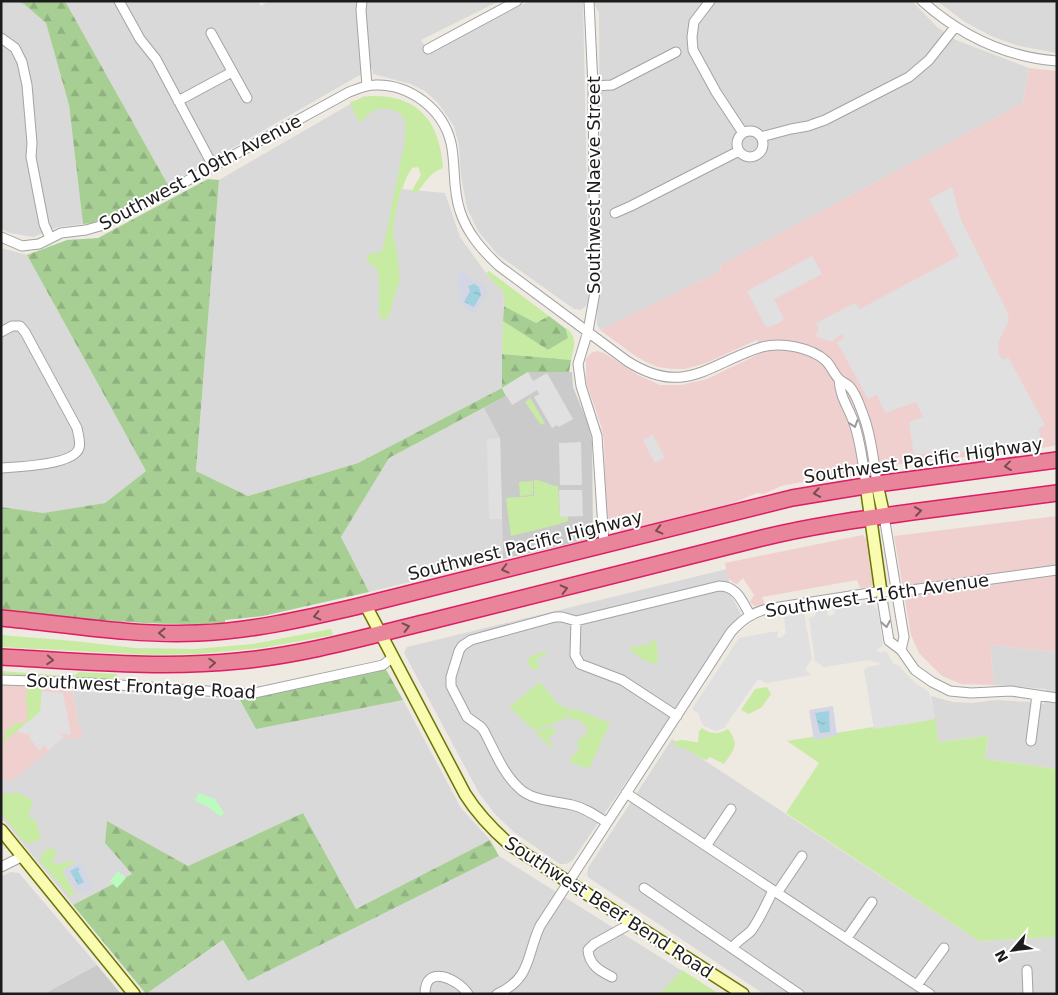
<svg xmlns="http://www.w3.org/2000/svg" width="1058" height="995" font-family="'DejaVu Sans',sans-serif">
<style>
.residential{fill:#dad9d9}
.commercial{fill:#f0d0cf}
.religious{fill:#cacaca}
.grass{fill:#c8eba4}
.forest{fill:url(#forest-firs)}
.park{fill:#bbfbbf}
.parking{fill:#e0e0e0}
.plaza{fill:#d5d6e4}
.water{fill:url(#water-ripples)}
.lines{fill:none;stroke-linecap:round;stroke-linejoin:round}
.street-casing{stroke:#a3a3a3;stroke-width:11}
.secondary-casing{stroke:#6b7501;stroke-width:14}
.highway-casing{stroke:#dd1d63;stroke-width:18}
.street{stroke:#fff;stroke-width:9}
.secondary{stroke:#f9fbb1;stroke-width:11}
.highway{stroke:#e9859a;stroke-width:15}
.oneway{stroke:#999}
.oneway2{stroke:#784b55}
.labels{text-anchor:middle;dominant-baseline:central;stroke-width:4;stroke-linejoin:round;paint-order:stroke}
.street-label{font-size:18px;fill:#1c1c1c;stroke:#fff}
</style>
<defs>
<pattern id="forest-firs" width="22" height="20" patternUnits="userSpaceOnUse" patternTransform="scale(1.25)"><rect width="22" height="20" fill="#a7cf94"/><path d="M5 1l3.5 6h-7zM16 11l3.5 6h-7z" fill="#8fb17f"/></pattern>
<pattern id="water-ripples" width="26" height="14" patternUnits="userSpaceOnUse" patternTransform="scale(1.25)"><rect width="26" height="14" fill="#9fd1de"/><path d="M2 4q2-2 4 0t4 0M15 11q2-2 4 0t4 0" fill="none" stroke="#88b3be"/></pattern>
</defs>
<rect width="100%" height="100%" fill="#eee9e1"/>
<!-- residential -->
<path class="residential" d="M1,1H17L24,4L46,23L69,105L83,224L58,227L33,237L10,233L1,229Z
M65,1H258L261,6L269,1H499L421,40L429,53L529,1H583L589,294L587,305L581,310L574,309L498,255L478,231L467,208L461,176L459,145L454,126L438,103L425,91L411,84L373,74L372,68L168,185Z
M593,1H912L937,27L956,40L1029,68L1023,103L719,266L721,271L600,330L597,324L600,144L599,13Z
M937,1H1057V53L1019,46L991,36L965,22Z
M364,96L394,103L408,123L402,189L445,193L460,237L486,273L504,293L502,388L358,463L248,496L196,471L219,180Z
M1,248L27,255L146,471L105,503L43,513L1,507Z
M484,408L500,438L503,559L369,592L341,537L389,458Z
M727,569L732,597L741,614L572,861L566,864H560L515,833L494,813L479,793L404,653L407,647Z
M990,645L1057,652V769L985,759L988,736L939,742L931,696L953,702L972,703L996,700L1029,702L1044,704L1046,689L994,685Z
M73,691L240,700L256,728L403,700L461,808L490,840L356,909L303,813L188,866L107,822L105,843L132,874L73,905L1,817V780L12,781L78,725Z
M672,739L979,941L1057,937V994H764L589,878L587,875L588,868Z
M499,856L719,994H146L224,940L248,981Z
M11,872L19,873L97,965L44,994H1V876Z"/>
<!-- commercial -->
<path class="commercial" d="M1029,68L1057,71V445L1017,453L950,458L891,465L851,477L818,479L781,486L764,494L757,493L733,503L622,531L613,530L608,526L606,519L604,441L601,425L586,382V359L591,353L597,351L604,353L638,375L660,385H681L707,379L761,353L757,340L706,363L685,369H672L658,367L646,362L634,355L600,330L721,271L719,266L1023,103Z
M1057,516V652L990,645L994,685L961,684L942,676L919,653L911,635L894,536Z
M863,535L869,543L874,584L870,587L860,588L857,580L762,597L765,604L754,606L750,602L754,595L743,578L737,584L734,583L728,578L725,563Z
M1,684L73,691L78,725L81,726L82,739L64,738L12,781L1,780Z"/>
<!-- religious -->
<path class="religious" d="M528,372H572L573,387L588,424L592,441L593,535L586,540L503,559L500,438L484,408L506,396Z
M97,965L121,994H44Z"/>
<!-- grass -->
<path class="grass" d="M369,96C419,94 440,122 443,168C431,172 424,183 417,193L411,192L421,175L418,167L412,168L407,176L399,197L394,222L393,235L396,246L400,279L388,319L379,318V277L376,267L367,262L368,254L381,252L384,244L404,145L406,123L400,113L391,109H377L367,115L363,121H358L350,102Z
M489,271L549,316L536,323L504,306V293L486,273Z
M503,321L548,350L568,338L566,328C578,337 574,347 571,360L502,354Z
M530,398L545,423L541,425L525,402Z
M534,480C545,480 548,486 558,486L560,517H568V521L556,525L511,536L506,498L534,496Z
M533,481V495L520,496L519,482Z
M331,629L333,635L262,648L197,654L150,655L1,647V635L74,641L135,648L195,649L253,644Z
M656,639L658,657L657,664C642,662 640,657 628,648L650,644L653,640Z
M547,651L548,653L536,660L540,666L534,671L527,663L530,657L534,655Z
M1,671L67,676L75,675L79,672L117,674L118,684L5,674L4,678H1Z
M540,682L559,705L563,707H570L564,719L535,731L509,707Z
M27,686L42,687L40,712L1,744V739L5,738L6,728L13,729V723H26L28,705H26Z
M767,687L771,694L762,707L749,714L741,710L755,689Z
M573,708L610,723L589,769L570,762V758L579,750L577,741L586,735L587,728C582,721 575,717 566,719L569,712Z
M935,717L939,742L988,736L985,759L1057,769V937L979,941L786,813L819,763L787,741Z
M553,726L556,733L548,737L553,746L550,747L536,733Z
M702,728C711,735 719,734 728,729C740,745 734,749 724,764L710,757L706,760C699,758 694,754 688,750C682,747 678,749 673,744C681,736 689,743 698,742L699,731Z
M19,793L33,801L28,817L36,821L41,839L31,843L24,842L1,813V794Z
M54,848L56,855L51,862L57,864L73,861L74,864L62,871L75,894L71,897L40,861L43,851Z
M682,970L719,994H660Z"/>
<!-- forest -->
<path class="forest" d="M17,1H65L168,185L93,223L83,224L69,105L46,23L24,4Z
M208,179L219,180L196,471L248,496L358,463L502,388V354L571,360L569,372H528L502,388L506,396L389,458L341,537L369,592L263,616L225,620V623C150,627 76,618 1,610V507L43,513L105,503L146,471L27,255L67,240L98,238Z
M504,306L536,323L549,316L566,329L568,338L548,350L503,321Z
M384,666L403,700L256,729L240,700Z
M303,813L356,909L490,840L499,856L248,981L223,940L146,994L73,905L132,874L105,843L107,821L188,866Z"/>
<!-- park -->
<path class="park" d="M198,793L215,799L224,813L221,817L208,807L195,801Z
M118,871L126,878L117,888L110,881Z"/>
<!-- parking -->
<path class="parking" d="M952,187L961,220L1007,311L1009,320L998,343L999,354L1002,360L1008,357L1045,425L1038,429L1041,439L1021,443V445L935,455L934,450L930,453L914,455L909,422L923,417L916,402L885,413L877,395L868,399L837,342L844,338L842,334L834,339L832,342L815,336L819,330L816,323L855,303L860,309L959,256L929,199Z
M812,256L822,274L774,299L784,319L778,324L766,327L747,291Z
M528,372L533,381L547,373L573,419L559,427L557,425L552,428L534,397L539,394L537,390L512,405L502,388Z
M653,435L665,458L655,463L643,440Z
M500,438L502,519H489L487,439Z
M581,442L582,485H560L559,443Z
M559,490H582L583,516L560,517Z
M866,603L873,605L878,610L883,646L876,650L881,653L886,651L893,663L899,666L915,683L929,692L935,717L932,720L874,729L864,670L868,667L882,664L868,660L824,667L815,661L809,618L815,616L816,611L827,609L828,615L831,616L834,614L836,607Z
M804,613L812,659L805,669L811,675L767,683L758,679L724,728L715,731L704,726L700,720L699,714L692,709L739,638L778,631L777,637L781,638L786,633L784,617Z
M42,691L63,693L71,735L58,733L64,737L48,750L44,745L40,751L29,738L32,732L28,735L17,731L40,712Z"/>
<!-- plaza -->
<path class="plaza" d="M464,269L466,275L485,285L488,293L475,314L461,305L458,300L461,298L456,284L459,282L456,275L461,273V270Z
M833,706L837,736L814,740L809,710Z
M78,862L83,863L86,869V872L94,888L86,892H81L75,890L64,869Z"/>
<!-- water -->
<path class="water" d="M474,284L479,287L481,295L474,307L464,302L470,291L468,286Z
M829,711L830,732L820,733L815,713Z
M78,867L80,870L78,871L84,882L78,885L70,871Z"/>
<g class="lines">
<!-- street casing -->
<g class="street-casing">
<path id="street" d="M119,1L140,39L156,59L213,166
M362,1L361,10L367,86
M589,1L593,86L595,292L588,331L578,364L581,386L597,436L604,544
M710,1L694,22L692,37L693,50L716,92L743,133
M922,1C960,35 1006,57 1057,61
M211,33L247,98
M1,38L15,48L22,62L27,85L32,143L31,157L44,224L50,238
M428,49L517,1
M593,86L612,85L676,52
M178,101L232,72
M737 144a13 13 0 1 1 26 0a13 13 0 1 1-26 0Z
M761,137L791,129L808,126L825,120L909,77L929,60L955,27
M615,213L631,206L739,151
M1,237L22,246L30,245L39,244L61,233L86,230L100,226L172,189L349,92C357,89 366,85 375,85C410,84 443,109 451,143C456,165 452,188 460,211C467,233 482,250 499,266L627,361C685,398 709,363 762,347C781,342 811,347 826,361C832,367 834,375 840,380C842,382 846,383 849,386C857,394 861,410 865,420C872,441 874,463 877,484
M1,332L12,326H20L25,332L77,428C78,434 81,442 79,448C74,465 17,467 1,468
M839,379C840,398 848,406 854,423C861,443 863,465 866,485
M884,516L904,637L901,650
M881,592L889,641L901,650L915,670L932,682L950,691L971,693L1011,691L1057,698
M576,621L575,655L580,664L622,680L677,716
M3,680L90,683L250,694L383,665L393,657
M1031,741L1037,695
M626,793L930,994
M606,822C595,815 585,808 572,805C555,801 531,801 518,787C503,773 494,750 484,731L481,727L467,717L451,686V677L459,651L462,646L471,640L555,617H562L576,621L719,586C737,586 742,601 750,615
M706,846L731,809
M1,867L23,856
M644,888L799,994
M777,893L802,856
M847,938L872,902
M733,947C738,940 745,937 751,931C760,919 766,904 773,891
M1027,970L1028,994
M612,977C600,971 589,965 588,950L594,944L632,923
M917,985L944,948
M425,994C425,963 458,979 468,994
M497,994C532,978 526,956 540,926L731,632C742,620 751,613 767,609L876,592L904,591L1057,570"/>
</g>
<!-- secondary casing -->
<g class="secondary-casing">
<path id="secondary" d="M877,484L884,516
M866,485L881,592
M365,604L465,794C477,813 492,829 509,844L743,994
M1,830L134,994"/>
</g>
<!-- highway casing -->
<g class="highway-casing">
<path id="highway" d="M1,618C66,624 132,636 198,633C251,631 303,619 355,607L792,498L877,484L1057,460
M1,657C80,661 159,669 238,661C306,655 373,635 439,619C546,593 652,565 758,539C809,526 861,519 912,512C960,506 1009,499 1057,493"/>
</g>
<!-- street -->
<use href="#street" class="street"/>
<!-- secondary -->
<use href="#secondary" class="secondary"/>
<!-- highway -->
<use href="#highway" class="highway"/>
</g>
<!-- one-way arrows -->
<defs><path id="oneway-chevron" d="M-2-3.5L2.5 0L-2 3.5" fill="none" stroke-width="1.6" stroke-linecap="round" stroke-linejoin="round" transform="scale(1.25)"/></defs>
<g class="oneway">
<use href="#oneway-chevron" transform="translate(854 424) rotate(71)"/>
<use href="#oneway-chevron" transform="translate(886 624) rotate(80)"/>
</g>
<g class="oneway2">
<use href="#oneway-chevron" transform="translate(1008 466) rotate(173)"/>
<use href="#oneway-chevron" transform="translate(817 493) rotate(170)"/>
<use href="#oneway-chevron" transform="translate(918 511) rotate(-8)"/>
<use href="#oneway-chevron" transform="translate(659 530) rotate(166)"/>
<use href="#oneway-chevron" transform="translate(505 569) rotate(166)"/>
<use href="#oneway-chevron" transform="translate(564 589) rotate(-14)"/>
<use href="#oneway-chevron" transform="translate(317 616) rotate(167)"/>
<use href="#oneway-chevron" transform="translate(406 627) rotate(-14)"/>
<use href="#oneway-chevron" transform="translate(162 633) rotate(-179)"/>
<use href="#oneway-chevron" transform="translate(50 660) rotate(4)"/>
<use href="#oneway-chevron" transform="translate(212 663) rotate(-3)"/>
</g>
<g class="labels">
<!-- street labels -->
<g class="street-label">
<text transform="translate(200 172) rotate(-28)">Southwest 109th Avenue</text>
<text transform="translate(593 185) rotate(-90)">Southwest Naeve Street</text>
<text transform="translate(923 460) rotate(-8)">Southwest Pacific Highway</text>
<text transform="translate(525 545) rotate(-14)">Southwest Pacific Highway</text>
<text transform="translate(877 595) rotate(-8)">Southwest 116th Avenue</text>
<text transform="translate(141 686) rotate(3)">Southwest Frontage Road</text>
<text transform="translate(609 907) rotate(33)">Southwest Beef Bend Road</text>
</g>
</g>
<!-- border -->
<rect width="1058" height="995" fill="none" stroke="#1c1c1c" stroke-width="5"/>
<!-- north arrow -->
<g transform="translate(1013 950) rotate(242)" stroke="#ffffff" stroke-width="4" paint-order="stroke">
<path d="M0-4L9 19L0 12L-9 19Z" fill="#1c1c1c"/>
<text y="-8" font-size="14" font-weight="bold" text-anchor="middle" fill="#1c1c1c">N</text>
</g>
</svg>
